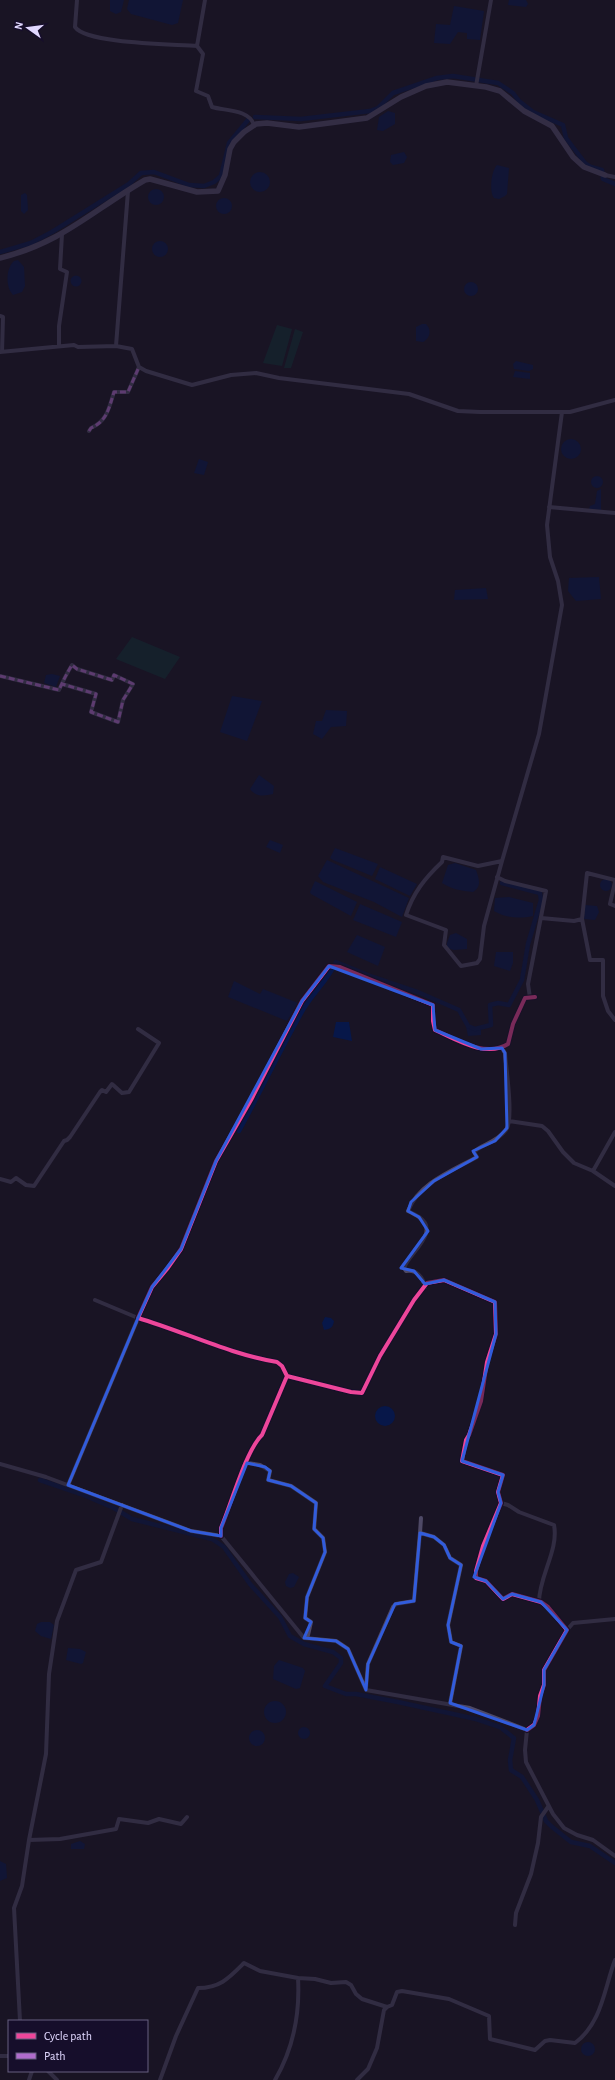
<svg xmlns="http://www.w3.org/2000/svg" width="615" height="2080" font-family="'Alegreya Sans',sans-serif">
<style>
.green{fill:#112f34}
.water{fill:#071749}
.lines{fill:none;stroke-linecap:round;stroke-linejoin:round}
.canal{stroke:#071749;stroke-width:4.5}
.street{stroke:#4e4966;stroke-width:4}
.secondary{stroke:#524c6c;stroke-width:5.5}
.quiet{stroke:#b06ccc;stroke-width:3;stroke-dasharray:6 3;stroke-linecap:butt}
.cycleway-casing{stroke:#160e2b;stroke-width:6}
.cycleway{stroke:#ed469a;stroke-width:4}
.marked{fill:none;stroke:#315cdc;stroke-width:3;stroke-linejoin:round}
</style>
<rect width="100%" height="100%" fill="#191425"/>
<!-- green -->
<path class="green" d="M277,325L292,329L282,366L263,363Z
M295,329L303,332L291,368H284Z
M132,637L180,657L165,679L116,659Z"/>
<!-- water -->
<path class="water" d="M110,0H124L121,12L116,14L110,11Z
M129,0H183L178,23L172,25L131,14L127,9Z
M509,0H526L528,4L526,7L508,5Z
M454,6L484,11L480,40L467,39V33L458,32L450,44L434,43L436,24L450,25Z
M388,111L395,113V124L383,131L377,130L379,117Z
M404,152L407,157L404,163L393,165L390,162L391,155Z
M497,165L509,168L507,194L505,196L499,199L494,198C489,192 491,171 497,165Z
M250 182a10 10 0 1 1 20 0a10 10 0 1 1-20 0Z
M148 197a8 8 0 1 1 16 0a8 8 0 1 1-16 0Z
M25,193L27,195L28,210L24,214L21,211V195Z
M216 206a8 8 0 1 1 16 0a8 8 0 1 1-16 0Z
M152 249a8 8 0 1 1 16 0a8 8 0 1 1-16 0Z
M18,260L24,267L25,286L22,292L13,295C5,287 6,268 14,261Z
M70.5 281a5.5 5.5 0 1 1 11 0a5.5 5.5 0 1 1-11 0Z
M464 289a7 7 0 1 1 14 0a7 7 0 1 1-14 0Z
M422,324H426C432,330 430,338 423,342L416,341V327Z
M516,361L533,365V369L529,371L514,369L513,364Z
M515,371L530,373V379L513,377Z
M561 449a10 10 0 1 1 20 0a10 10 0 1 1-20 0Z
M199,459L208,462L204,475L194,473Z
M591 482a6 6 0 1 1 12 0a6 6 0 1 1-12 0Z
M601,489V510L589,509L590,506L595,504L597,491Z
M599,577L601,599L576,601L568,591L569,578Z
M486,588L488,599L454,600L455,590Z
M52,674L60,676L56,687L44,683L46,675Z
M232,696L262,701L247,741L220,732Z
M326,710L347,711L346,726L331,727L322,739L313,734L316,721H322Z
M259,775L274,786L273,794C264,796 256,797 250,789Z
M270,840L283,845L280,853L266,847Z
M335,848L378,864L372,876L333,860L330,858Z
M327,860L409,898L402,917L374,902L323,882L318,876Z
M455,863L476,870C479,879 482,886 473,892C462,891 451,889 442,883L448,865Z
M380,867L417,884L410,896L375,879Z
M600 885a6 6 0 1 1 12 0a6 6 0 1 1-12 0Z
M315,881L357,902L351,916L311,894L310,892Z
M509,897L533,903V916C519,919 506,918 494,911L495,898Z
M360,904L402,922L396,937L353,920Z
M585,905L597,906L599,912L595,920L584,919Z
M456,933L467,939V949L454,950L447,948V943L450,935Z
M357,935L385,947L378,966L347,952Z
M496,952H513V963L510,971L494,966Z
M234,981L260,994L263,989L298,1003L287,1021L228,997Z
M336,1022H349L352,1041L333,1037Z
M466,1026L472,1029H481V1035L468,1036Z
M325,1317L331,1318L334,1321C333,1328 330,1329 324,1330L322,1323Z
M375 1416a10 10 0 1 1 20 0a10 10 0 1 1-20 0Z
M293,1573L299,1577L294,1587L290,1588L286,1586L285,1582L289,1574Z
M41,1622H50L54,1625L51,1639L41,1636L35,1631L37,1624Z
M68,1648L80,1649L86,1652L83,1663L81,1664L66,1660Z
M279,1660L303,1668L305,1671L300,1688L296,1689L273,1679L274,1666Z
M264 1712a11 11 0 1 1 22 0a11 11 0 1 1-22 0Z
M298 1733a6 6 0 1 1 12 0a6 6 0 1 1-12 0Z
M249 1738a8 8 0 1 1 16 0a8 8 0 1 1-16 0Z
M80,1841L85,1844L84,1849H71V1844Z
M0,1861L6,1864L7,1878L0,1881Z
M581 2049a7 7 0 1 1 14 0a7 7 0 1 1-14 0Z"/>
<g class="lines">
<!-- canal -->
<path class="canal" d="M255,117L301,119L370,111L378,108L393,93L437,78L453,76L498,83L513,93L519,101L533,112L563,125L566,138L585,163L591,167L602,170L603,179L615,184
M0,252L31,243L52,232L129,184L141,173L154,172L189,185L204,186L214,182L221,176L229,143L248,120
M239,1131C261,1091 280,1050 303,1010C313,993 328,980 336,962L373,977L420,993L459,1010L468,1026L475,1029L491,1025L490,1005L498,1003L509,1005L522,980L528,944L541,900L540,893L502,883
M40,1480L81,1494L114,1508L132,1519L212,1539L224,1547L250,1584L280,1617L290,1636L304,1644L333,1652L341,1658V1663L325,1686L346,1694H356L398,1702L476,1719L500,1727L514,1738L510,1760L511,1770L522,1777L537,1800L546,1821L551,1826L571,1842L590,1846L615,1863"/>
<!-- street -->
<path class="street" d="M77,0L75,27C87,44 174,44 197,46L203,54L196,91L208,96L212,107C225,111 249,109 254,125
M197,46L205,0
M476,86L491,0
M605,175L615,177
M0,316L3,317L2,352
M59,346V326L67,272L60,269L62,234
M116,346L128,191
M0,352L74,345L78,347L116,346L132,349L139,367L146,371L192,385L231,375L256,373L279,378L409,394L458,411L480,412H570L615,400
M89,431L91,428C107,421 109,408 114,392H128L139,367
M549,507L615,513
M0,676L59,690C63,681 67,673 72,665L77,669L112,680L114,675L133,684L123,700L118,722L91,712L96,694L62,684
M502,861L478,866L443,857L442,862C425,878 413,893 406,915L446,930L444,945L461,966L477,963L480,959L484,926L502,861L539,734L562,605L558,581L550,557L547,525L562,412
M497,877L505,881L546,891L528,984L530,998
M615,880L587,873L582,919L590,960H603V996L608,1011L615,1020
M615,882L610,904L615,906
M541,918L574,921L582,919
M509,1121L542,1126L548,1131L563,1152L574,1163L593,1171L615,1186
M593,1171L615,1132
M0,1179L11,1182L16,1178L26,1185L34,1186L64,1141L67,1140L70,1137L100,1092L102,1090L106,1092L112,1084L122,1093L129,1092L159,1043L138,1029
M425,1287C423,1277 416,1269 406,1271L404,1268C409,1253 441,1232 419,1217C416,1215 412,1213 408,1211C419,1183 452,1171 477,1157L474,1152C482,1144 496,1143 506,1130C514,1120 506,1068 505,1053L502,1048
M287,1376L351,1392L362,1393L380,1356L414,1300L427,1283L444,1280L495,1302L496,1334L487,1362L481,1401L469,1435L466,1440L462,1461L503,1475L498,1492L501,1503L483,1546L476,1571V1578L486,1581L503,1599L512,1594L541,1602L548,1607L567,1630L544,1670V1685L540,1696L538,1716L534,1725L527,1730
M247,1463L260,1465L270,1471L268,1480L291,1486L316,1503L314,1529L323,1538L325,1552L307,1597L305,1618L311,1622L308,1635L304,1638
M0,1464L46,1477L191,1531L221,1536L304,1638L336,1641L348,1649L366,1690L470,1708L527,1730L525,1750L526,1762L553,1814L564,1828L577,1835L593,1840L615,1856
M68,1485L138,1318L95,1300
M501,1503L508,1505L519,1512L554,1525C559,1550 539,1576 539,1602
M421,1518L420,1533L434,1537L444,1545L450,1558L461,1565L448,1625L451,1642L461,1646L450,1703
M221,1536V1528C231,1505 246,1450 262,1435L287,1376L282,1366L277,1362C229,1354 185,1332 138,1318L152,1287L167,1269L181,1249L216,1161L251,1100L302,1001L329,966L340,967L433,1005V1021L435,1030C457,1040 486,1058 508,1044L513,1024L525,998L535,997
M567,1630L573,1623L615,1619
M366,1688L368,1664L393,1607L396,1604L414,1601L420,1533
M29,1840L60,1839L116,1829L119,1819L148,1823L159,1819L181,1824L187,1817
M515,1925L516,1913L531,1874L538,1843L541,1817L548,1807
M20,2021L14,1908L22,1886L29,1840L46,1754L49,1674L57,1621L76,1570L101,1562L122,1505
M0,2056H9
M48,2071L57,2080
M29,2080L32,2071
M160,2080L176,2036L198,1988C220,1988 229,1978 244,1963L260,1971L298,1978
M275,2080C293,2049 300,2013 298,1978L315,1979L331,1983L346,1982L351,1985L356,1994L362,1999L387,2007L392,2005L397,1992L402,1991L449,1999L489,2016L490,2039L535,2050L545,2041L550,2040L575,2043C602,2023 604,1989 615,1960
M357,2080L368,2069L377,2048L384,2010L387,2007"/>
<!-- secondary -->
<path class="secondary" d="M0,258C62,243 93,210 145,180L150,179L197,192L218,191L225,175L230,149L234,142L244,132L256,124L267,123L299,127L367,118L401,97L426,86L447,82L486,87L500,91L524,111L552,126L573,157L584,167L605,175"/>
<!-- quiet -->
<path class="quiet" d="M89,431L91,428C107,421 109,408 114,392H128L139,367
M0,676L59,690C63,681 67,673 72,665L77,669L112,680L114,675L133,684L123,700L118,722L91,712L96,694L62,684"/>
<!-- cycleway casing -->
<g class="cycleway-casing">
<path id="cycleway" d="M287,1376L351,1392L362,1393L380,1356L414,1300L427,1283L444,1280L495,1302L496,1334L487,1362L481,1401L469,1435L466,1440L462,1461L503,1475L498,1492L501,1503L483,1546L476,1571V1578L486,1581L503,1599L512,1594L541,1602L548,1607L567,1630L544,1670V1685L540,1696L538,1716L534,1725L527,1730
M221,1536V1528C231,1505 246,1450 262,1435L287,1376L282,1366L277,1362C229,1354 185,1332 138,1318L152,1287L167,1269L181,1249L216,1161L251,1100L302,1001L329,966L340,967L433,1005V1021L435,1030C457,1040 486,1058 508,1044L513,1024L525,998L535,997"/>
</g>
<!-- cycleway -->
<use href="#cycleway" class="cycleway"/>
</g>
<!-- marked area -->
<path d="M0 0H615V2080H0ZM329,966L433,1005L435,1030L481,1049L502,1048L505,1053L507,1128L495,1141L473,1151L477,1157L434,1181L411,1202L408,1211L419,1217L428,1231L401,1268L414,1271L425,1284L444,1280L495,1302L496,1334L462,1461L503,1475L498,1492L501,1503L474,1577L486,1581L503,1599L512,1594L541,1602L567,1630L544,1670V1685L534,1725L527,1730L450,1703L461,1646L451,1642L448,1625L461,1565L450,1558L444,1545L434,1537L420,1533L414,1601L395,1604L368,1664L366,1690L348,1649L336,1641L304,1638L311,1622L305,1618L307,1597L325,1552L323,1538L314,1529L316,1503L291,1486L268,1480L270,1471L265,1467L247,1463L221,1528V1536L191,1531L68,1485L138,1318L152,1287L181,1249L216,1161L302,1001Z" fill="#191425" fill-opacity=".55" fill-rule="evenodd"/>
<path class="marked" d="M329,966L433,1005L435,1030L481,1049L502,1048L505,1053L507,1128L495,1141L473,1151L477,1157L434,1181L411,1202L408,1211L419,1217L428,1231L401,1268L414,1271L425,1284L444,1280L495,1302L496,1334L462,1461L503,1475L498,1492L501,1503L474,1577L486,1581L503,1599L512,1594L541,1602L567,1630L544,1670V1685L534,1725L527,1730L450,1703L461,1646L451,1642L448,1625L461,1565L450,1558L444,1545L434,1537L420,1533L414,1601L395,1604L368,1664L366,1690L348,1649L336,1641L304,1638L311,1622L305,1618L307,1597L325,1552L323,1538L314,1529L316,1503L291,1486L268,1480L270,1471L265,1467L247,1463L221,1528V1536L191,1531L68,1485L138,1318L152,1287L181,1249L216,1161L302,1001Z"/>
<!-- legend -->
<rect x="8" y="2020" width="140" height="52" fill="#160e2b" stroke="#675f80"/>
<rect x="16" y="2033" width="20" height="6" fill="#ed469a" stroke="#675f80"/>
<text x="44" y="2040" font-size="12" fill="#e1d8ff">Cycle path</text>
<rect x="16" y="2053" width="20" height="6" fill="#b06ccc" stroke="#675f80"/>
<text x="44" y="2060" font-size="12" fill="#e1d8ff">Path</text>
<!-- north arrow -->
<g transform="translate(28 28) rotate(284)" stroke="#160e2b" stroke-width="3" paint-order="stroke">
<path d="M0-3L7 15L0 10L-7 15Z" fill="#e1d8ff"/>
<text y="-6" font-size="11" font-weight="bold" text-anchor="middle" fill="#e1d8ff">N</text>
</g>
</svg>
